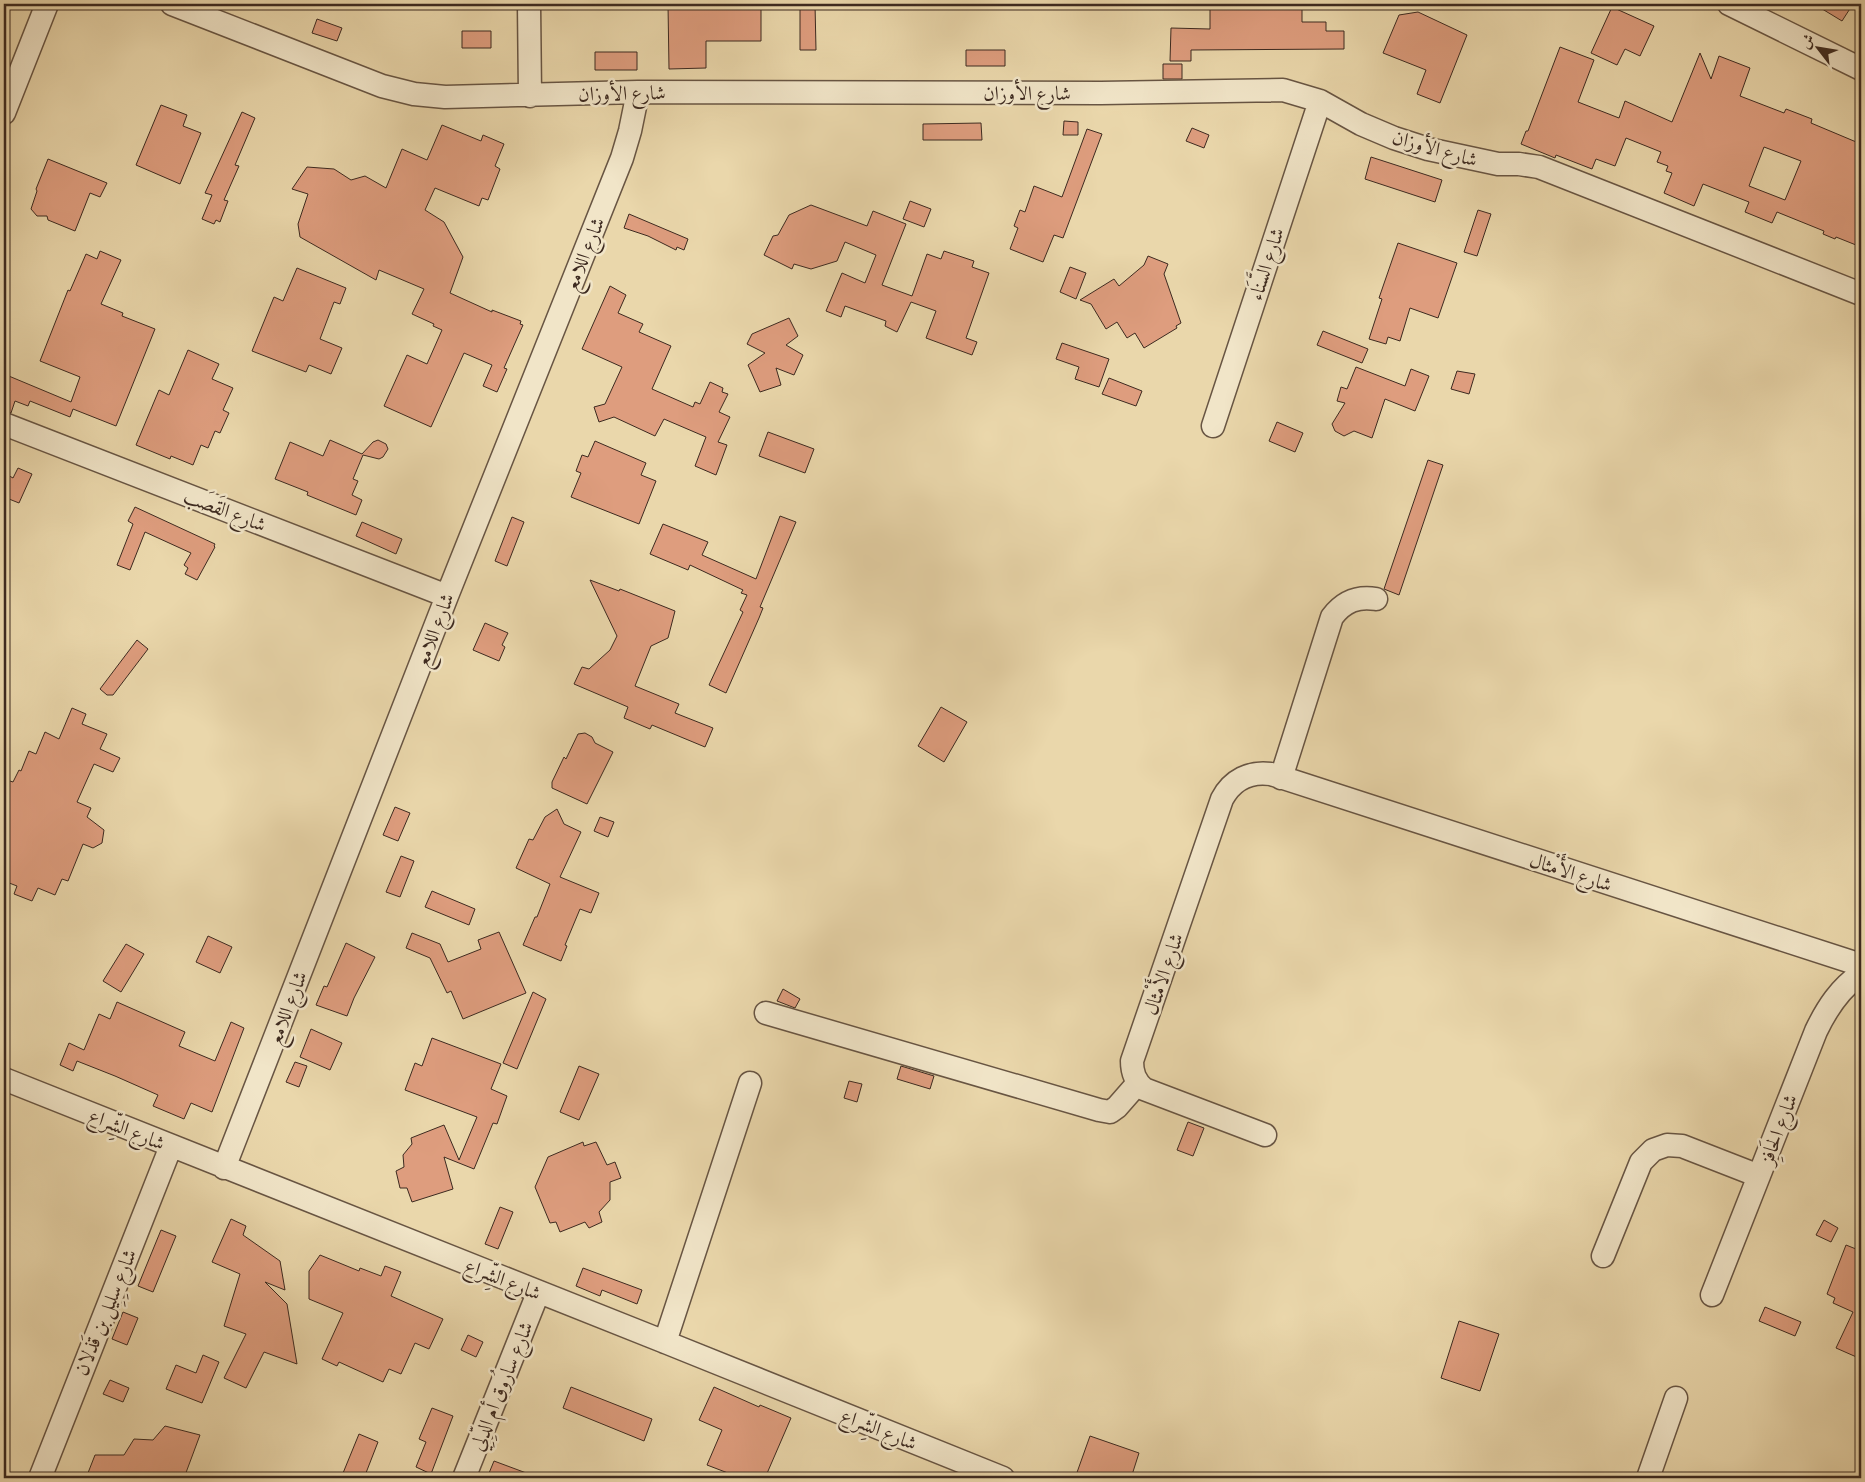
<svg xmlns="http://www.w3.org/2000/svg" width="1865" height="1482" font-family="'EB Garamond',Amiri,serif">
<style>
.building{fill:#de9d7e;stroke:#3d2a20;fill-rule:evenodd}
.lines{fill:none;stroke-linecap:round;stroke-linejoin:round}
.minor-casing{stroke:#685543;stroke-width:25}
.minor{stroke:#f1e5c8;stroke-width:22}
.labels{text-anchor:middle;dominant-baseline:central;stroke-width:5;stroke-linejoin:round;paint-order:stroke}
.street-label{font-size:20px;fill:#3d2a20;stroke:#f1e5c8}
</style>
<rect width="100%" height="100%" fill="#ead7ab"/>
<filter id="stains"><feTurbulence type="fractalNoise" baseFrequency=".004" numOctaves="4"/><feColorMatrix values="0 0 0 0 .2 0 0 0 0 .09 0 0 0 0 .02 0 0 0 .5 -.17"/></filter>
<radialGradient id="worn" r=".72"><stop offset=".6" stop-color="#630" stop-opacity="0"/><stop offset="1" stop-color="#630" stop-opacity=".3"/></radialGradient>
<!-- building -->
<path class="building" d="M687,4H761V41H706V68L669,69L668,5Z
M800,4H815L816,50H800Z
M1210,4H1302V22H1326V31H1344V49L1191,50V61H1170L1171,28L1210,29Z
M1814,4H1853L1842,21Z
M1612,7L1654,26L1640,56L1625,49L1617,65L1591,53Z
M1418,12L1467,35L1440,103L1417,94L1426,70L1383,53L1399,15Z
M317,19L342,28L337,41L312,33Z
M462,31H491V48H462Z
M1560,47L1594,60L1578,102L1619,118L1625,101L1672,122L1700,53L1711,79L1719,56L1750,68L1740,96L1784,113L1786,109L1812,119L1811,123L1861,144V247L1836,237L1835,239L1823,234L1824,231L1777,212L1772,223L1745,212L1749,202L1703,184L1694,206L1664,193L1672,173L1666,171L1668,166L1657,162L1661,152L1626,138L1615,166L1596,159L1592,169L1556,155L1555,158L1521,144L1526,131H1528ZM1764,147L1801,161L1785,200L1749,186Z
M966,50H1005V66H966Z
M595,52H637V70H595Z
M1163,64H1182V79H1163Z
M161,105L187,115L183,126L201,133L180,184L136,165Z
M242,112L255,118L235,165L239,166L224,200L228,201L220,222L216,220L214,224L202,219L212,195L205,193Z
M1064,121L1078,122V135H1063Z
M981,123L982,140H923V124Z
M442,125L481,141L483,135L504,144L495,166L500,169L488,200L482,198L479,206L435,188L425,210L444,222L463,257L450,293L492,312V310L521,321L520,324L523,325L504,368L507,369L497,392L483,386L492,365L464,353L431,427L384,406L407,355L427,364L442,330L433,326L434,324L412,314L424,289L379,270L376,280L300,237L298,224L308,194L292,189L307,167L334,169L351,180L365,176L386,188L402,149L427,160Z
M1192,128L1209,135L1204,148L1186,141Z
M1087,129L1102,134L1063,238L1054,235L1043,262L1010,249L1018,228L1014,226L1020,210L1025,212L1034,186L1062,197Z
M1371,157L1442,180L1435,202L1365,179Z
M48,159L107,183L100,197L90,193L75,231L48,220L47,216H37L31,209L37,191L36,189Z
M910,201L931,209L924,227L903,219Z
M811,205L867,226L873,211L906,224L882,285L912,296L927,254L941,259L944,251L974,261L972,267L989,273L966,338L977,342L972,355L926,338L936,311L911,302L897,332L885,326L886,321L845,306L841,317L826,311L842,273L865,283L876,255L845,242L837,261L811,269L794,264L792,269L764,255L773,236L778,235L789,215Z
M1478,210L1491,214L1477,256L1464,252Z
M629,214L688,239L684,250L677,247L676,250L648,236L624,228Z
M1398,243L1457,263L1438,318L1410,308L1400,341L1388,337L1386,344L1369,339L1382,299L1379,298Z
M100,251L121,260L101,304L123,313L122,316L155,329L116,426L73,409L70,417L30,401L28,406L15,401L11,413L4,411V374L71,402L80,377L40,361L68,290L70,291L86,254L97,259Z
M1148,256L1168,264L1164,274L1181,323L1176,326L1177,328L1144,348L1135,333L1127,338L1117,322L1106,329L1091,304L1080,300L1114,279L1119,286L1144,265Z
M1070,267L1086,273L1076,299L1060,292Z
M297,268L346,288L340,304L334,302L320,339L342,348L331,374L309,365L306,372L252,351L274,297L283,301Z
M610,286L626,295L618,313L643,324L639,332L671,346L652,389L693,407L695,402L700,404L710,382L723,388L722,392L728,394L719,412L730,417L718,442L727,445L716,475L695,466L706,437L664,419L655,436L614,417L599,422L594,407L605,404L622,367L582,349Z
M789,318L798,336L786,345L803,355L794,375L776,368L781,385L760,392L748,365L765,353L747,344L752,334Z
M1323,331L1368,349L1362,363L1317,345Z
M1062,343L1109,359L1099,387L1075,379L1079,367L1056,359Z
M188,350L219,364L212,379L233,388L223,410L229,413L220,433L215,431L208,448L201,445L193,465L171,456L170,459L136,445L159,390L169,395Z
M1356,367L1405,386L1411,369L1429,376L1415,411L1385,399L1372,438L1354,431L1344,436L1335,431L1332,424L1345,403L1337,401L1341,387L1347,389Z
M1457,371L1475,374L1469,394L1451,389Z
M1109,378L1142,391L1136,406L1102,394Z
M1277,422L1303,433L1295,452L1269,441Z
M768,432L814,449L805,473L759,456Z
M330,440L362,454L373,442L378,440L386,444L388,449L383,457L379,459L363,455L353,479L358,481L352,495L362,500L356,515L307,495L308,492L275,479L290,442L323,456Z
M595,441L646,463L641,475L656,481L639,524L571,497L581,473L576,471L582,455L588,457Z
M1428,460L1443,465L1399,595L1384,589Z
M18,468L32,474L19,503L4,497V473L13,478Z
M135,507L215,544L214,546L215,547L197,580L185,574L188,568L184,565L191,553L145,532L130,570L117,565L133,524L128,521Z
M780,516L796,522L760,607L763,608L759,618L726,693L709,685L743,612L740,610L747,595L741,593L743,590L690,565L688,570L650,554L663,524L708,542L702,555L756,579Z
M512,517L524,522L507,566L495,561Z
M362,522L402,539L396,554L356,536Z
M590,580L619,591L620,589L675,611L668,638L651,646L635,686L679,704L675,713L713,728L705,747L652,725L650,729L624,718L628,707L574,684L582,667L589,669L610,650L617,636Z
M485,623L508,633L502,645L505,647L499,661L473,650Z
M137,640L148,649L113,695H107L100,689Z
M941,707L967,722L944,762L918,746Z
M72,708L86,714L82,724L107,734L100,749L120,758L113,772L94,764L77,802L91,808L87,817L104,830L102,843L93,848L83,844L68,881L62,879L55,895L38,888L32,901L14,894L17,886L4,881V779L13,782L19,770L21,771L29,751L36,754L45,732L59,739Z
M585,733L592,737L595,743L613,752L587,804L552,788V782L564,757L566,759L578,734Z
M395,807L410,813L398,841L383,835Z
M557,809L564,824L581,832L560,877L599,893L591,913L580,909L565,945L567,946L561,961L523,945L535,917H537L550,884L516,868L529,839L533,840L545,817Z
M600,817L614,822L608,837L594,831Z
M401,856L414,861L400,897L386,892Z
M432,891L475,909L469,925L425,907Z
M499,932L526,993L463,1019L451,991L447,993L430,958L406,948L412,933L440,944L448,962L481,949L478,940Z
M208,936L232,947L220,973L196,962Z
M346,943L375,957L354,998L347,1016L316,1005L324,986L327,987Z
M126,944L144,954L121,992L103,981Z
M783,989L800,999L795,1008L777,1001Z
M533,992L546,999L517,1069L503,1063Z
M117,1002L185,1032L179,1046L215,1061L231,1022L244,1028L212,1112L191,1103L184,1119L153,1106L158,1095L115,1076L77,1061L73,1071L60,1065L69,1043L84,1050L99,1014L110,1019Z
M311,1029L342,1043L330,1070L300,1057Z
M432,1038L501,1064L491,1089L507,1096L497,1124L493,1123L474,1169L444,1157L453,1189L412,1202L407,1188H400L396,1171L404,1167L403,1155L412,1144L411,1138L444,1125L459,1160L477,1117L405,1090L415,1063L422,1066Z
M295,1062L307,1066L299,1087L286,1082Z
M579,1066L599,1074L579,1120L560,1112Z
M901,1066L934,1076L930,1089L897,1079Z
M849,1081L862,1084L857,1102L844,1098Z
M1188,1122L1204,1128L1193,1156L1177,1150Z
M583,1142L584,1146L596,1142L607,1165L615,1162L621,1178L610,1182V1200L599,1212L602,1222L589,1228L585,1222L560,1232L556,1222L550,1223L535,1187L548,1157Z
M500,1207L513,1212L498,1249L485,1244Z
M231,1219L246,1226L243,1235L280,1261L285,1290L265,1282L287,1304L297,1364L264,1352L246,1388L224,1378L246,1334L224,1326L240,1274L212,1262Z
M1824,1220L1838,1228L1831,1242L1816,1235Z
M161,1230L176,1236L153,1292L138,1286Z
M1846,1245L1861,1251V1359L1836,1348L1853,1312L1833,1303L1835,1298L1827,1294Z
M320,1255L359,1271L360,1268L381,1276L385,1266L401,1272L391,1296L443,1319L429,1349L415,1343L401,1374L389,1369L383,1382L339,1362L337,1366L322,1359L343,1313L309,1299V1271Z
M583,1268L642,1290L637,1304L602,1290L600,1296L576,1286Z
M1765,1307L1801,1322L1795,1336L1759,1321Z
M123,1312L138,1318L127,1345L112,1339Z
M1459,1321L1499,1334L1480,1391L1441,1378Z
M468,1335L483,1342L476,1357L461,1350Z
M203,1355L219,1362L202,1403L166,1389L176,1365L196,1373Z
M110,1380L129,1388L123,1402L103,1394Z
M571,1387L652,1419L644,1441L563,1408Z
M714,1387L759,1407L760,1405L791,1418L765,1478H741L707,1465L722,1430L699,1420Z
M432,1408L453,1416L431,1474L416,1467L426,1442L419,1439Z
M165,1426L200,1435L184,1478H86L95,1455H124L134,1439L153,1440Z
M359,1434L378,1442L364,1478H341Z
M1090,1436L1139,1453L1131,1478H1075Z
M494,1461L537,1477V1478H487Z"/>
<g class="lines">
<!-- minor casing -->
<g class="minor-casing">
<path id="minor" d="M172,4L382,86L414,94L445,97L638,92L1101,93L1283,90L1320,101L1361,124L1394,138L1428,149L1498,164H1519L1539,167L1861,294
M529,4L530,96
M1729,4L1861,69
M4,113L47,4
M4,424L447,596
M1213,426L1320,101
M1281,778L1332,617C1344,601 1358,596 1376,599
M766,1013L1099,1110L1110,1112L1117,1107L1138,1083
M4,1079L665,1342L1003,1478
M1265,1135L1144,1089C1135,1081 1132,1073 1132,1061L1222,799C1232,780 1250,771 1271,774L1861,965
M224,1168L447,596L622,158L630,131L638,92
M1603,1256L1641,1162L1653,1150L1667,1145L1682,1146L1759,1176
M1712,1295L1816,1031C1827,1008 1840,988 1861,974
M665,1342L750,1083
M40,1478L171,1146
M464,1478L538,1293
M1648,1478L1676,1398"/>
</g>
<!-- minor -->
<use href="#minor" class="minor"/>
</g>
<g class="labels">
<!-- street labels -->
<g class="street-label">
<text transform="translate(622 93) rotate(-1)">شارع الأوزان</text>
<text x="1027" y="93">شارع الأوزان</text>
<text transform="translate(1435 148) rotate(16)">شارع الأوزان</text>
<text transform="translate(584 254) rotate(-68)">شارع اللامع</text>
<text transform="translate(1266 264) rotate(-72)">شارع السَّنَاء</text>
<text transform="translate(225 510) rotate(21)">شارع القَصَب</text>
<text transform="translate(434 630) rotate(-69)">شارع اللامع</text>
<text transform="translate(1571 872) rotate(18)">شارع الأَمْثال</text>
<text transform="translate(1163 974) rotate(-71)">شارع الأَمْثال</text>
<text transform="translate(287 1008) rotate(-69)">شارع اللامع</text>
<text transform="translate(127 1129) rotate(22)">شارع الشِّراع</text>
<text transform="translate(1778 1129) rotate(-69)">شارع الحَافِز</text>
<text transform="translate(503 1279) rotate(22)">شارع الشِّراع</text>
<text transform="translate(105 1312) rotate(-68)">شارع سِلِيل بن قَذلان</text>
<text transform="translate(501 1386) rotate(-68)">شارع سارُوق أم الدِّلِي</text>
<text transform="translate(879 1429) rotate(22)">شارع الشِّراع</text>
</g>
</g>
<!-- margin -->
<rect width="1865" height="1482" fill="none" stroke="#ead7ab" stroke-width="20"/>
<rect x="5" y="5" width="1855" height="1472" fill="none" stroke="#3d2a20" stroke-width="2.5"/>
<rect x="10" y="10" width="1845" height="1462" fill="none" stroke="#3d2a20"/>
<!-- north arrow -->
<g transform="translate(1818 48) rotate(301)" stroke="#f1e5c8" stroke-width="4" paint-order="stroke">
<path d="M0-4L9 19L0 12L-9 19Z" fill="#3d2a20"/>
<text y="-8" font-size="14" font-weight="bold" text-anchor="middle" fill="#3d2a20">ش</text>
</g>
<rect width="100%" height="100%" filter="url(#stains)"/>
<rect width="100%" height="100%" fill="url(#worn)"/>
</svg>
